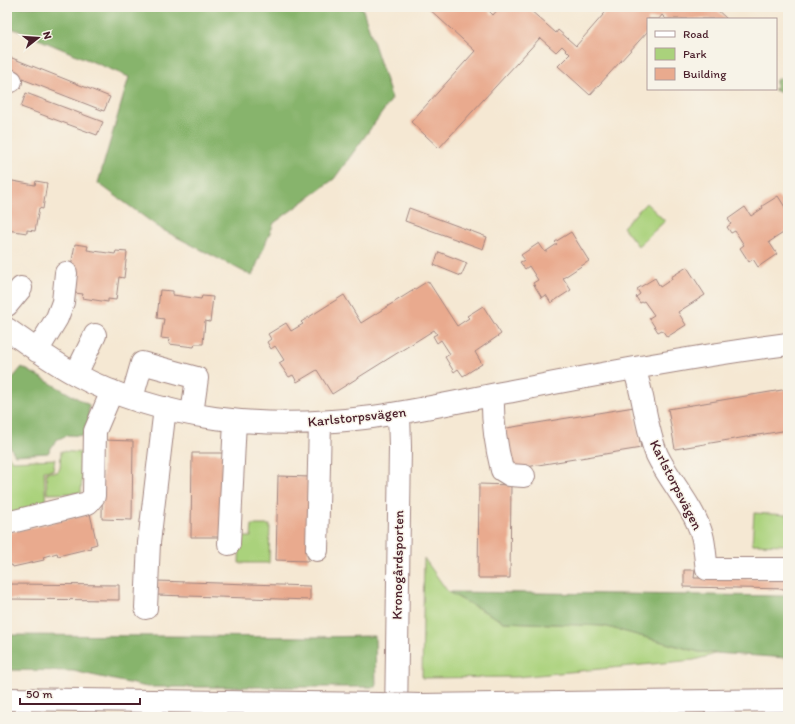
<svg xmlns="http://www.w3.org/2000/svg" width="795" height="724" font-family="Itim,sans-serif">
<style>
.green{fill:#aad27c;stroke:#7a7854}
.forest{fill:#87b46c;stroke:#686a4c}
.building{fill:#e9aa8e}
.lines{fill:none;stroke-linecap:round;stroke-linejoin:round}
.minor-casing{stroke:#a0847f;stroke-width:24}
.highway-casing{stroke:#a0847f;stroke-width:24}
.minor{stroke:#fff;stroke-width:22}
.highway{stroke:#fff;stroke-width:22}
.highway-bridge-casing{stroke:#a0847f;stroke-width:24;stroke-linecap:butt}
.highway-bridge{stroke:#fff;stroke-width:22}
.labels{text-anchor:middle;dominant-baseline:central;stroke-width:3;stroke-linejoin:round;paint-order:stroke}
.street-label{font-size:14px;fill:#4a1f2b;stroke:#f7f3e8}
</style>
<rect width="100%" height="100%" fill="#f7f3e8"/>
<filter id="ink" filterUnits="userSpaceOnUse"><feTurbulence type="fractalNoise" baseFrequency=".025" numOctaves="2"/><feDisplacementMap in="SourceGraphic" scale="8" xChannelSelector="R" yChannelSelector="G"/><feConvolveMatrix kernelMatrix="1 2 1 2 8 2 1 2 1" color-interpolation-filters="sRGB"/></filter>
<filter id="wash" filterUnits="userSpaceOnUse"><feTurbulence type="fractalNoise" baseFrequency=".012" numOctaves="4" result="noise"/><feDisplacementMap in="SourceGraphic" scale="16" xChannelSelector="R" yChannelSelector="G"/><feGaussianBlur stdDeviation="0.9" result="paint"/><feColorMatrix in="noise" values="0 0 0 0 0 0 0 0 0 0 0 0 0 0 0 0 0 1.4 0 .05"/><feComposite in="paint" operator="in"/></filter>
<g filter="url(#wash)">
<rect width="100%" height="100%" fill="#f5e8d3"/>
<!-- green -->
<path class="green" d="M646,203L665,221L638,246L623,227Z
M61,451L84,453L81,493L47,494L46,472H58L60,468Z
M7,454L12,461L55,459L53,470L44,471L46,508L7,519Z
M754,513L788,515V545L752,544Z
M252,525H270L269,563H239L240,537H251Z
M424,558L448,592L504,622L604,626L699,652L719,653L694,660L517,677L422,678Z"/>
<!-- forest -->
<path class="forest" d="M7,7H362L392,99L334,179L274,223L252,276L161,229L98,183L129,77L7,26Z
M788,76V115L787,96L773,89H776V80Z
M22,367L89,405L88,436L68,435L56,440L48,453L15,455L7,442V385Z
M448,592L788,596V658L699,652L604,626L504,622Z
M7,635L314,637L375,636L376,687H147L73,671L7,670Z"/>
<g id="blocks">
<!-- building -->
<path class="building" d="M427,7H485L493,15L500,7H530L529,9L556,33L558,30L576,46L610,7H714L727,19H666L662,15L659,19H648V31L590,95L558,66L570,54L562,46L556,52L540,38L439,148L411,122L475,51Z
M7,56L110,97L104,111L7,73Z
M26,93L103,122L97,135L21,107Z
M7,180L35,185L36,181L47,183L43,209L39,208L35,231L27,230V233L7,230Z
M778,196L788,212V230L769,242L777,254L758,267L753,259L749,262L740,248L744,245L735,231L731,233L727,227L731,224L728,219L745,207L751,216L763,208L762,206Z
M409,208L487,237L483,249L405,221Z
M571,232L589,261L563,278L571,290L551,303L546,295L542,298L533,283L538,280L529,266L525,269L520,262L525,260L521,255L539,243L545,252L557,244L555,242Z
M75,244L88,246L87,250L115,254L116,251L127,252L124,278L119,277L116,300L108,299V302L82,298L83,294L75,293L77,273L70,272Z
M439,252L467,263L461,276L434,265Z
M687,267L705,295L678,312L686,325L667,337L662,330L658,332L649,318L654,315L644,301L640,303L636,297L640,294L637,289L655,278L660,287L672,279L671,277Z
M428,281L457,326L469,318L467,316L483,306L501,334L475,352L482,364L463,376L458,369L454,372L445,357L450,354L441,340L437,343L433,336L437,334L434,330L332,394L317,370L297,382L293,375L289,377L279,363L284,360L275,346L271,349L267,342L271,339L268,334L286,323L291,331L303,324L301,322L344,295L361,323Z
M160,290L173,291V295L201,299L202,296L213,297L210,322L205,321L203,344H195L194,347L169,344L170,339L161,338L164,319L157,318Z
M788,389V430L675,449L668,409Z
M634,407L641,448L508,470L501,429Z
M103,440L133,441L132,520L102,519Z
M192,453H223L222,537H191Z
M278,476L310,477L308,561L276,560Z
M479,484L511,485L510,578H478Z
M90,514L97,544L90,546L91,548L58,556L57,553L43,557L44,560L13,567L12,565L7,566V533Z
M684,570H695L694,578L788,579V589L684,587Z
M157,581L310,586V600L157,595Z
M7,584L119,585V600L7,599Z"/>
</g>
</g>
<g filter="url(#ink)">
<use href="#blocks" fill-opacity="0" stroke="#a0847f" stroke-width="1"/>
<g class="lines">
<!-- minor casing -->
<g class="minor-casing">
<path id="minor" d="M7,79L11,81
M7,305L21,288
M7,329C29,345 51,361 75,374C161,421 267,430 364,418C412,412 460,401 507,392C601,374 694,356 788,344
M37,351L57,318L63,302L66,273
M634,369C645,397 645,427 657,455C670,482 693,506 702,535C705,546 705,558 707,569H788
M76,374L95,335
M493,395C492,420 496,446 502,470L510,475L524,476
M132,398L142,363L197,378L192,414
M7,523L88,503L94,496L95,431L112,391
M229,544L235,421
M317,550L320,422
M146,608L149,543L165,408
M396,717L400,447L399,413"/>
</g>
<!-- highway casing -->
<g class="highway-casing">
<path id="highway" d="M7,699L379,704
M420,705L788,700"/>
</g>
<!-- minor -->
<use href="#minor" class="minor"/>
<!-- highway -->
<use href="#highway" class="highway"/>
<!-- highway-bridge casing -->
<g class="highway-bridge-casing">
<path id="highway-bridge" d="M379,704L420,705"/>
</g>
<!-- highway-bridge -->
<use href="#highway-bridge" class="highway-bridge"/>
</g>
</g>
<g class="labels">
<!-- street labels -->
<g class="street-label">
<text transform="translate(357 417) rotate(-6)">Karlstorpsvägen</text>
<text transform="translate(676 485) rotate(63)">Karlstorpsvägen</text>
<text transform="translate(398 565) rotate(-89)">Kronogårdsporten</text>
</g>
</g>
<!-- margin -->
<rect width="795" height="724" fill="none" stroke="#f7f3e8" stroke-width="24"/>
<!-- legend -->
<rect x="647" y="18" width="130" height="72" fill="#f7f3e8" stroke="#b29e9c"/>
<rect x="655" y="31" width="20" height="6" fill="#ffffff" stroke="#b29e9c"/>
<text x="683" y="38" font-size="12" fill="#4a1f2b">Road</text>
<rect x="655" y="48" width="20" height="12" fill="#aad27c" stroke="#b29e9c"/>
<text x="683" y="58" font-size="12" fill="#4a1f2b">Park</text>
<rect x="655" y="68" width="20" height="12" fill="#e9aa8e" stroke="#b29e9c"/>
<text x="683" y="78" font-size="12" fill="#4a1f2b">Building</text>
<!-- north arrow -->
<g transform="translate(38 38) rotate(73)" stroke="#f7f3e8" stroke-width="3" paint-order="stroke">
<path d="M0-3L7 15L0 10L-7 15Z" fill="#4a1f2b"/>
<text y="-6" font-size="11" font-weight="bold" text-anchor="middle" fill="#4a1f2b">N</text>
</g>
<!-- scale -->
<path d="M20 698v6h120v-6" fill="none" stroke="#4a1f2b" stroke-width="2"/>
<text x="26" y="698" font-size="12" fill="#4a1f2b" stroke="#f7f3e8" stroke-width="3" paint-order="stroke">50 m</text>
</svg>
